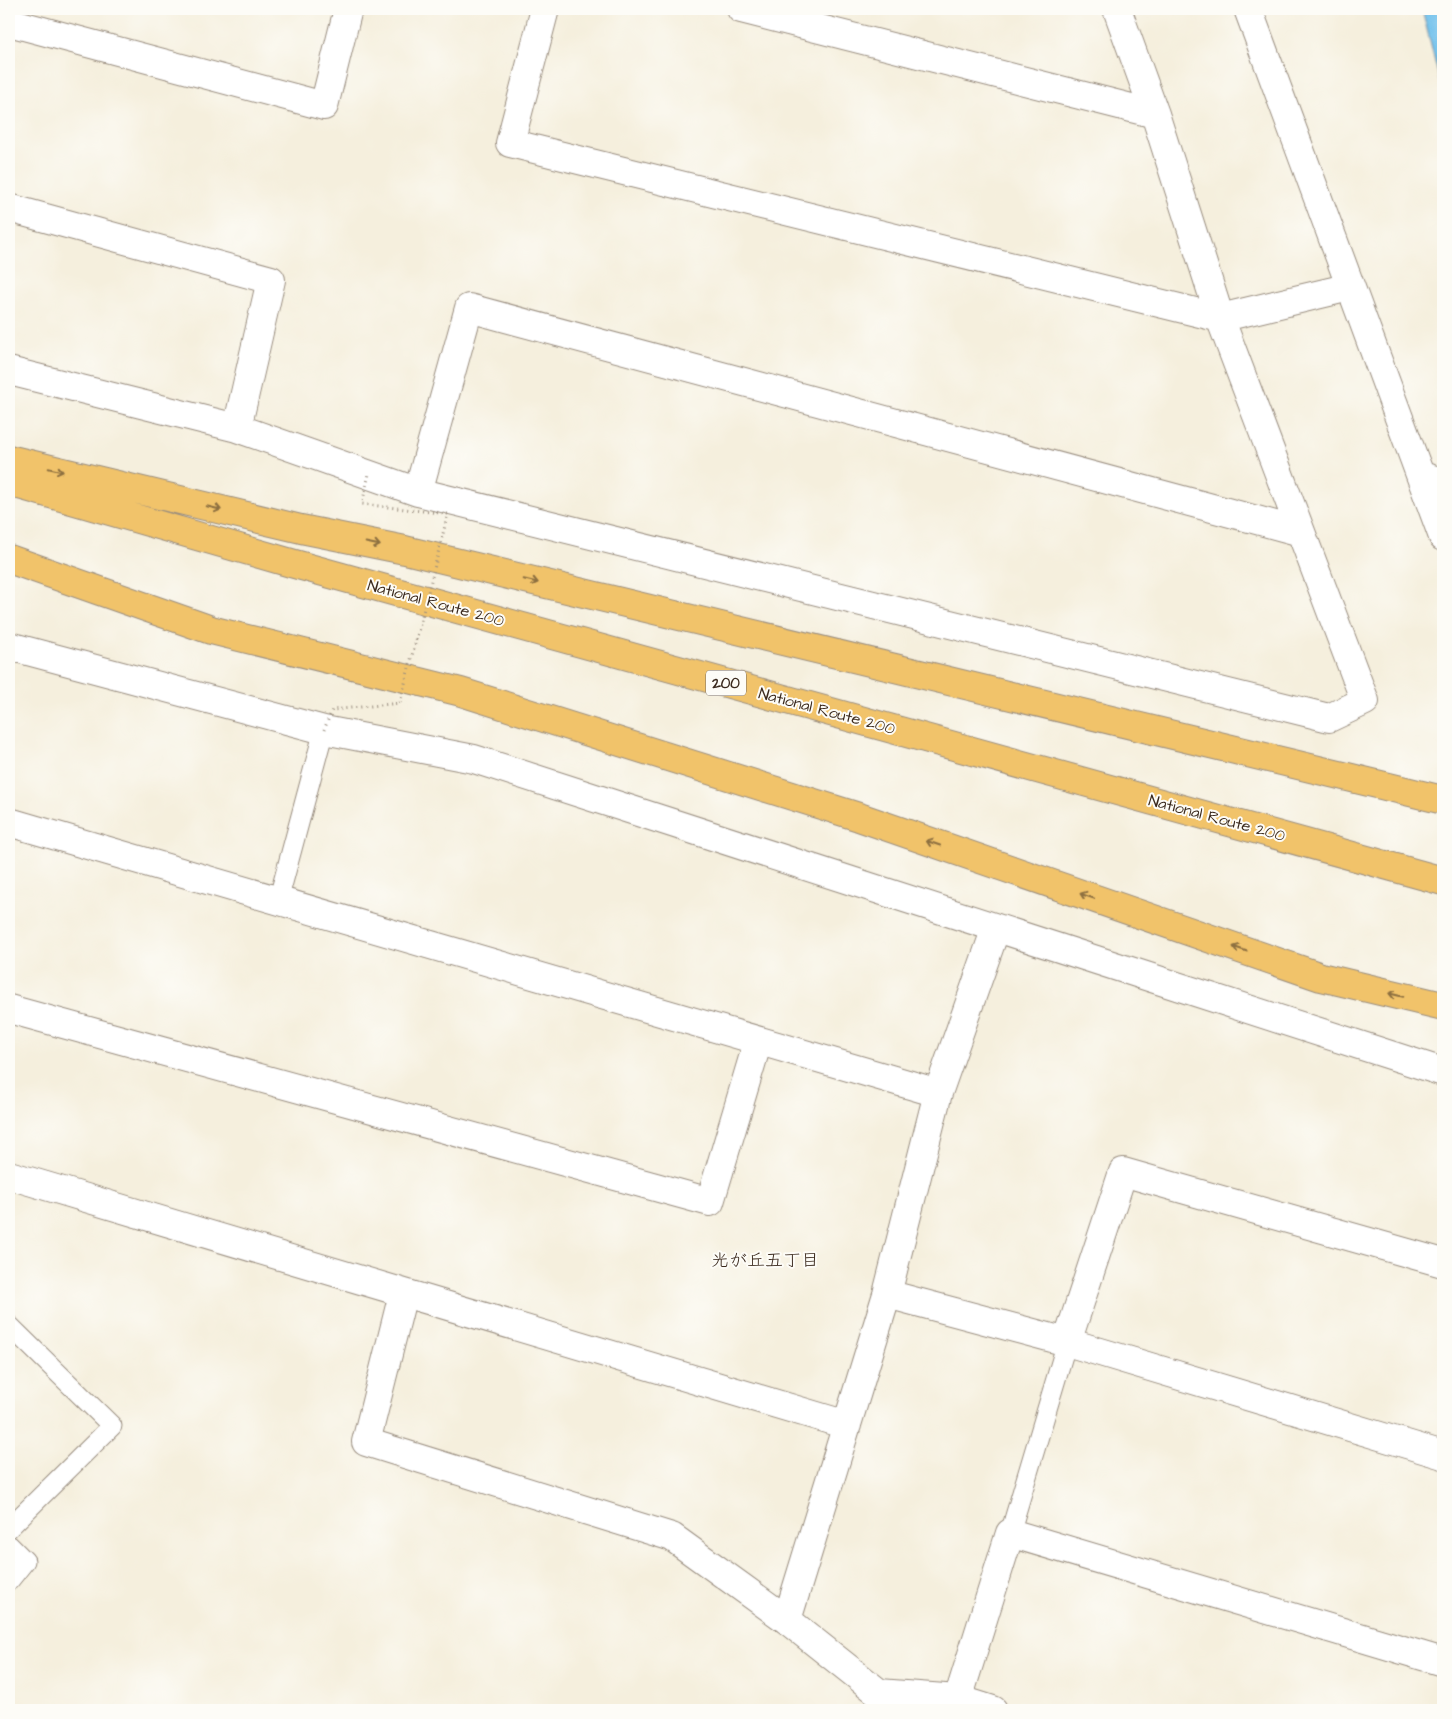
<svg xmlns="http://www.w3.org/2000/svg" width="1452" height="1719" font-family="'Architects Daughter','Klee One',sans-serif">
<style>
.water{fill:#71c1ec;stroke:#567685}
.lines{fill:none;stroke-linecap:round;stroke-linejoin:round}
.service-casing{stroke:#988c7e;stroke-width:21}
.minor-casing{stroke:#988c7e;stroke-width:30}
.tertiary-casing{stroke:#988c7e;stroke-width:30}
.trunk-casing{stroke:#988c7e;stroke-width:30}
.service{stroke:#fff;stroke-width:19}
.minor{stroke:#fff;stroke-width:28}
.tertiary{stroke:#fff;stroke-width:28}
.trunk{stroke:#f1c36a;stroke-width:28}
.path-bridge{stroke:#988c7e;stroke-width:3;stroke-dasharray:1 4;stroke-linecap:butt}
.oneway{stroke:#8d6f40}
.labels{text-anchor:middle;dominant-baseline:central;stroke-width:4;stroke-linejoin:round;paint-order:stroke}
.shield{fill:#fdfcf7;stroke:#75695f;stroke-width:1}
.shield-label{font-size:15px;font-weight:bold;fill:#3b2a1e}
.street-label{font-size:16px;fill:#3b2a1e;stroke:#fdfcf7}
.neighbourhood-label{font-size:18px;fill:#3b2a1e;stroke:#fdfcf7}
</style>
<rect width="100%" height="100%" fill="#fdfcf7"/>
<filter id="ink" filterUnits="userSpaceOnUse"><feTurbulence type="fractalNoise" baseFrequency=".02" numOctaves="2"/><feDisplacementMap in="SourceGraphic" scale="10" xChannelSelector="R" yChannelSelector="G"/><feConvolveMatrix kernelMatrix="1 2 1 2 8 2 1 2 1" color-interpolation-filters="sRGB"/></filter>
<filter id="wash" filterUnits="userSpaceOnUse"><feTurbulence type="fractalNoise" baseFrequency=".0096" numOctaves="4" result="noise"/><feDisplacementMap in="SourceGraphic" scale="20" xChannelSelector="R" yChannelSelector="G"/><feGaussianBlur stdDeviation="1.12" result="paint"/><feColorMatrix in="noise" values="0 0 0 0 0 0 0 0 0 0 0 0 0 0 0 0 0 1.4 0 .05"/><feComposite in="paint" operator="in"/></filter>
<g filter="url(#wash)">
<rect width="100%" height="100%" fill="#f5efdd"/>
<!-- water -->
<path class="water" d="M1422,9H1443V95Z"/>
</g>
<g filter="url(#ink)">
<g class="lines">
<!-- service casing -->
<g class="service-casing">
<path id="service" d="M278,901L324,730
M9,1325L112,1426L9,1528
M1010,1533L1067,1342
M9,1545L25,1561L9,1581"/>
</g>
<!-- minor casing -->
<g class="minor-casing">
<path id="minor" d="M545,9L510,143L1220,318L1350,287
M741,9L1155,114
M9,22L324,106L348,9
M9,208L271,280L237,428
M9,371L237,428L418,492L1329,718L1365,701L1220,318L1155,114L1117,9
M1421,476L1443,482
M418,492L469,308L1301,532
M9,646L324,730L474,759L1443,1072
M9,822L938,1093
M9,1009L710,1202L758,1041
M9,1175L847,1425
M403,1294L366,1442L672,1537L787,1620L879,1693L958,1699L993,1710
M887,1294L1067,1342L1443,1455
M1067,1342L1123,1172L1443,1263
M787,1620L887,1294L938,1093L996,928
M958,1699L1010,1533L1443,1662"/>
</g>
<!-- tertiary casing -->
<g class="tertiary-casing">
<path id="tertiary" d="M1248,9L1443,537"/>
</g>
<!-- trunk casing -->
<g class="trunk-casing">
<path id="trunk" d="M9,459L301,529L405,550L1443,800
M9,482L291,563L1443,881
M9,559L211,630L461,692L859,817L1321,977L1443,1006"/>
</g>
<!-- service -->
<use href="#service" class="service"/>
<!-- minor -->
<use href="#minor" class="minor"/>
<!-- tertiary -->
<use href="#tertiary" class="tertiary"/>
<!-- trunk -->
<use href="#trunk" class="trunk"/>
<!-- path-bridge -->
<path class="path-bridge" d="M324,730L332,710L400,703L448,514L362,504L369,474"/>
</g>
<!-- one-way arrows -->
<defs><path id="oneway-shaft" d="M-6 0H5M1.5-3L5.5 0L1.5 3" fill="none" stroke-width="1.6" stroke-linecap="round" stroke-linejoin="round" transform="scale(1.25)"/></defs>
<g class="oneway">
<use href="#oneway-shaft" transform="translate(56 470) rotate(13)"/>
<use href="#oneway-shaft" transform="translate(214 508) rotate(14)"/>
<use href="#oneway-shaft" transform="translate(373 544) rotate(12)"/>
<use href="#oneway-shaft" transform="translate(531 581) rotate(13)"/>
<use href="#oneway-shaft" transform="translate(933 843) rotate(-161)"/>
<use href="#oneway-shaft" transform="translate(1087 896) rotate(-161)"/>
<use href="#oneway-shaft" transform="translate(1240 949) rotate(-161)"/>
<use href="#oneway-shaft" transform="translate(1396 995) rotate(-166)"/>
</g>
</g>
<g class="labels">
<!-- shield labels -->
<rect class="shield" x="706" y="670.5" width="40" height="25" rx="4"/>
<g class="shield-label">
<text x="726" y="683">200</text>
</g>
<!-- street labels -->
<g class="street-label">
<text transform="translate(436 603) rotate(15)">National Route 200</text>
<text transform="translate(827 711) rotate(15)">National Route 200</text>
<text transform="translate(1217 818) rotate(15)">National Route 200</text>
</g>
<!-- neighbourhood labels -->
<g class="neighbourhood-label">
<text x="765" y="1260">光が丘五丁目</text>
</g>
</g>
<!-- margin -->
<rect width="1452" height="1719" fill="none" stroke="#fdfcf7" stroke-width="30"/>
</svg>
